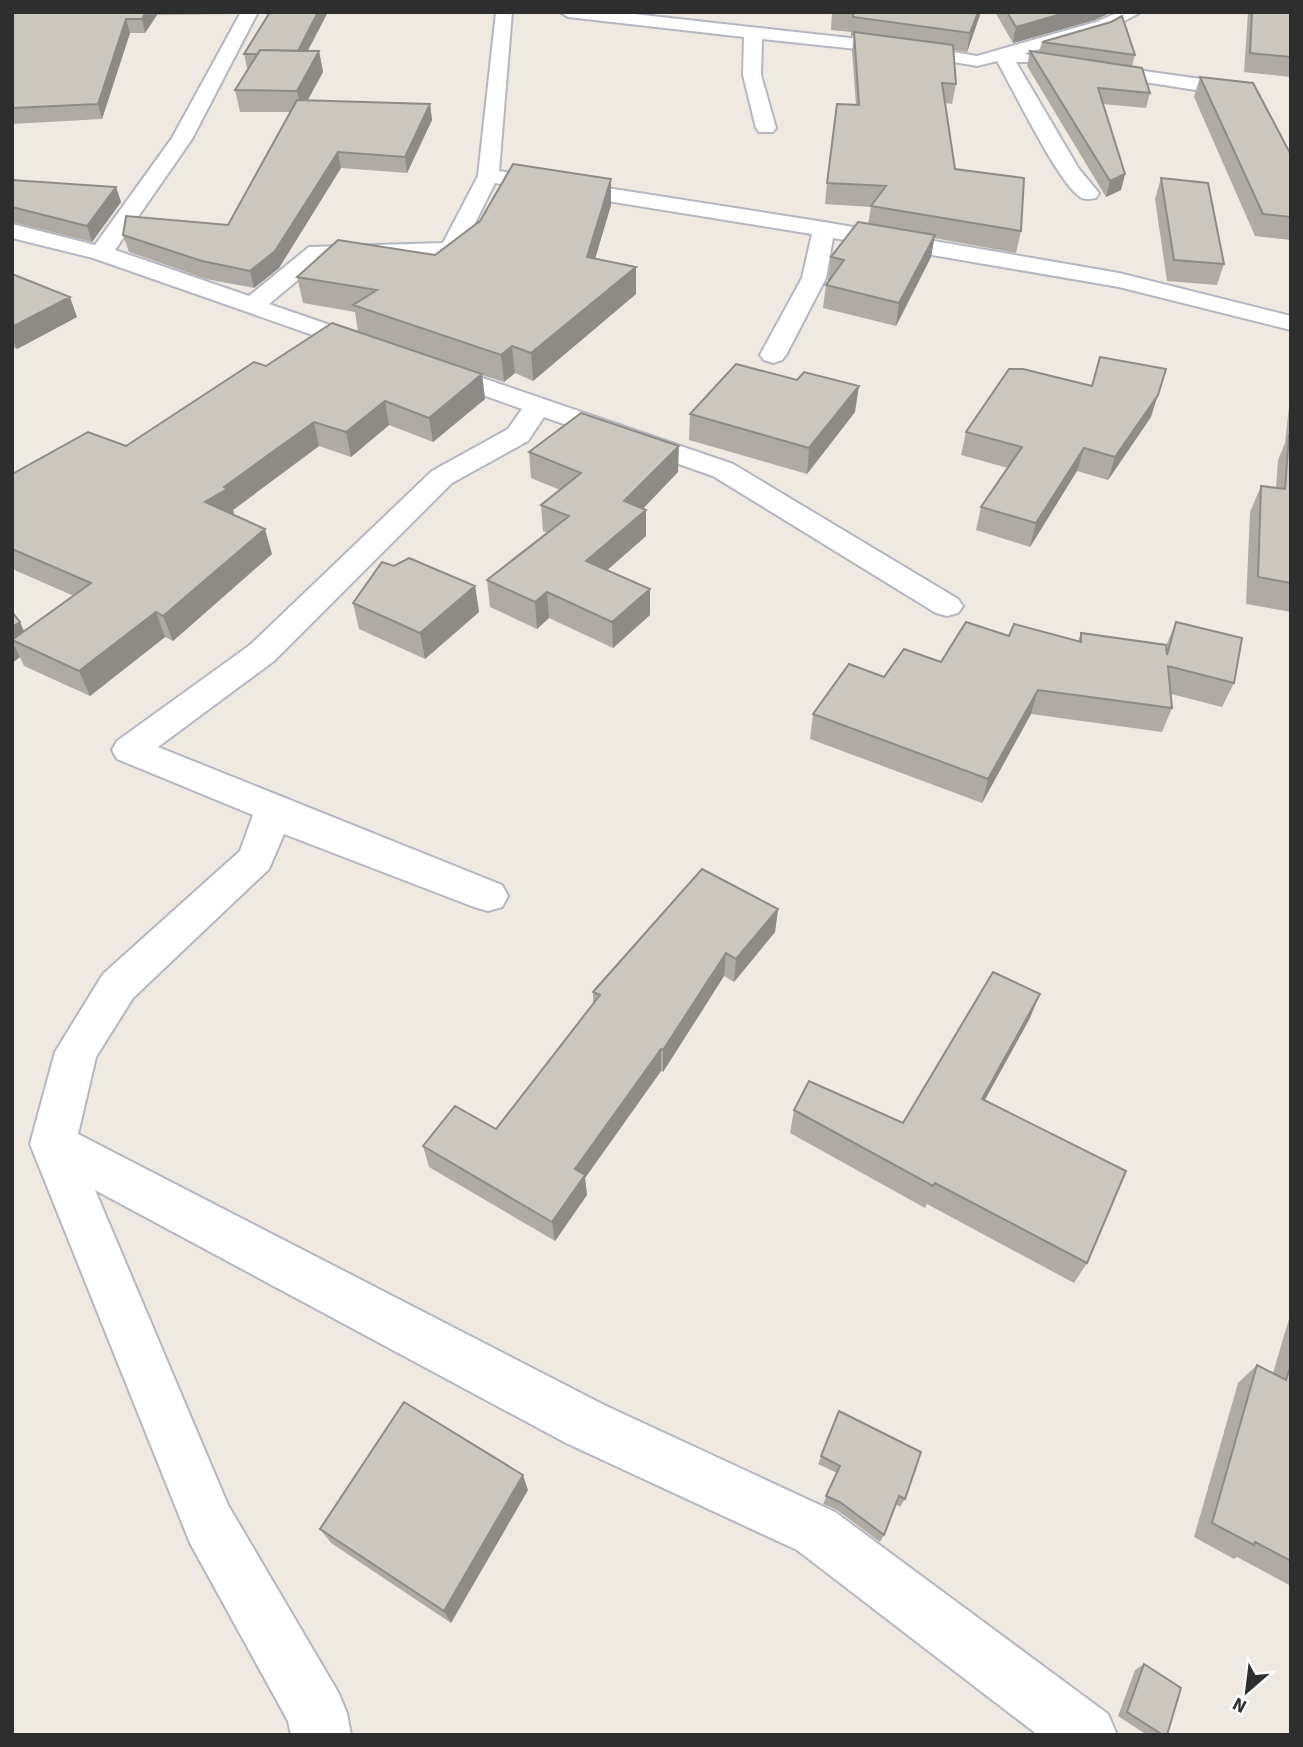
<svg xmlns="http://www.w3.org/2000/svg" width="1303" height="1747" font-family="'Source Sans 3',sans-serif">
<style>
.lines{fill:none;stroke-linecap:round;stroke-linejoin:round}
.minor-casing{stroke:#b4b7c1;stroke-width:4}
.minor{fill:#fff;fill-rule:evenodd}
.wall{fill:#afaba4}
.shaded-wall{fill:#8e8b86}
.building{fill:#cbc7bf;stroke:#8e8b86;stroke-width:2}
</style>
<rect width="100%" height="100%" fill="#efe9e1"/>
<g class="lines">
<!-- minor casing -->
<g class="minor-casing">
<path id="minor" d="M241,12H258L192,139L115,250L249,296L309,247L443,243L478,176L496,12H512L499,171L824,222L1119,273L1291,316V330L1119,287L833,238L826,278L786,355L782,360L773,363L764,360L760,355L802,278L812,234L495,183L459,255L323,259L269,304L379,342L383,347L379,352L370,355L93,258L12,238V224L95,245L172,138Z
M560,12H616L913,45L977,56L1096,22L1119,12H1141L1108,30L1025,53L1033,58L1030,62H1016L1079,169L1099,193L1096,198C1090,199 1085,200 1080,197C1057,181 1013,89 997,61L977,66L913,55L762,39L761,75L776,128L773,132H759L756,128L743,75L744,37L568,17Z
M1094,64L1208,80L1217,86L1208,92L1088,73L1085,69L1088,65Z
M433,361L733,464L958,599L963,606L958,613L947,616L936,613L713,476L544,417L528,441L452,483L274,661L158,747L502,885L508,896L502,907L488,911L474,907L284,834L269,869L133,998L96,1057L78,1134L604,1405L835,1512L1108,1714L1117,1735H1038L797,1550L566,1443L95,1190L228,1505L338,1692L347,1713L351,1735H291L288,1721L190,1543L30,1144L55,1052L103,974L240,851L253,815L117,759L112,750L117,741L250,645L432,471L508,429L522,409L424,374L420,369L424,364Z"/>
</g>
<!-- minor -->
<use href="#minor" class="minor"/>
</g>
<!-- wall -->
<path class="wall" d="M12,12H238L237,14L157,15L145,33H130L102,119L12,124Z
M259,12H328L308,51H319L323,72L308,100L430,104L432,120L407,173L341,168L279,268L254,288L206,279L129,252L123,235L228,225L290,112H240L235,90L249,68H247L244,54L269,13L260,14Z
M832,12H981L967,52L954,50L956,84L952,104L945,103L955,169L1021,231L1016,253L934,238L931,257L896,326L823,308L826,285L829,280H828L831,257L868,224L871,207L825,204L827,183L856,105L852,51L854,36H851V32L831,30Z
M995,12H1112L1095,20L1013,43Z
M1248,12H1291V77L1244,72Z
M1042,42L1135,55L1132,66L1054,54L1150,93L1146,108L1103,104L1125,174L1121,190L1106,197L1027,66L1030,51L1039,52Z
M1200,77L1291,155V240L1255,236L1194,97Z
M1161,178L1224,264L1217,285L1167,281L1155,199Z
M12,180L116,187L121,202L92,242L12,222Z
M611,205L595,258L636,267V294L533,381L515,373L504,382L482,375L485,399L433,442L389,425L351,457L319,446L233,510L234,514L233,515L272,554L173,641L165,637L90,696L24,666L20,657L12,663V612L24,632L74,596L12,569V473L126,446L266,366L358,332L355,312L303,303L297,277L435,255Z
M12,274L77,317L17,349L12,347Z
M1291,388V612L1246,604L1250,512L1261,486L1276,488L1278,460L1285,443Z
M855,412L807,474L689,440L690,414Z
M1151,417L1108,480L1077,471L1030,547L976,530L981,507L1008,468L961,455L966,432Z
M529,452L678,472L643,509L646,510V536L607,570L650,589V615L613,648L549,618L537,629L490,607L487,580L548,533L543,531L541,505L560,490L531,478Z
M394,566L475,586L479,612L425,659L359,629L353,603Z
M1176,622L1234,683L1222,707L1171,694L1172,708L1162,732L1031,714L982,803L810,739L813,714L884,677L941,662L1009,636L1078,641L1081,633L1166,646Z
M778,909L775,932L734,982L724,976L663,1072L661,1071L585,1178L587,1195L555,1241L429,1167L423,1146L496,1129L593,1004V992Z
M1030,1018L985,1100L1087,1263L1074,1283L927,1204L925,1208L790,1133L794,1110L903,1123Z
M1291,1312V1586L1237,1557L1234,1559L1194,1537L1238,1383L1257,1365L1273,1373Z
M839,1411L905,1499L900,1507L896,1504L884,1535L880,1542L837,1510L823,1504L837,1473L818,1464Z
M528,1490L451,1623L331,1543L320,1529Z
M1144,1664L1167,1735H1147L1118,1716L1135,1670Z"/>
<!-- shaded-wall -->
<path class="shaded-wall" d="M146,12H156L157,15L145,33L142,19Z
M318,12H328L298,68L296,54Z
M978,12H981L967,52L970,33Z
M1068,12H1112L1095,20L1013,43L1016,27Z
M126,19L130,33L102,119L98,104Z
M319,51L323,72L301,112L297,91Z
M430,104L432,120L407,173L405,157Z
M338,152L341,168L279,268L254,288L250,271Z
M1125,174L1121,190L1106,197L1110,181Z
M611,179V205L588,283L587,257Z
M116,187L121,202L92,242L87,226Z
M935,235L931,257L896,326L899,303Z
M636,267V294L533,381L531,353Z
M70,297L77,317L17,349L12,338V327Z
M512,346L515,373L504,382L501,355Z
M482,374L485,399L433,442L429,418Z
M859,386L855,412L807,474L809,448Z
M1158,395L1151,417L1108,480L1115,457Z
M385,401L389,425L351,457L346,432Z
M314,422L319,446L233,510L234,514L213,527L205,502L224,487Z
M679,446L678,472L625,527L624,501Z
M1084,448L1077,471L1030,547L1036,523Z
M646,510V536L588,587L586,561Z
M265,529L272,554L173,641L163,616Z
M475,586L479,612L425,659L420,633Z
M650,589V615L613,648L612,622Z
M547,592L549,618L537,629L535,602Z
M156,612L165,637L90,696L79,671Z
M20,622L32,649L12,640V627Z
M12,641L20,657L12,663Z
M1038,690L1031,714L982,803L988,779Z
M778,909L775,932L734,982L736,959Z
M726,953L724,976L663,1072V1050Z
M1040,994L1030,1018L973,1121L982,1099Z
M661,1049V1071L585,1178L587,1195L555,1241L552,1222L575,1169Z
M523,1475L528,1490L451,1623L444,1611Z"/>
<!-- building -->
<path class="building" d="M12,12H146L142,19H126L98,104L12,108Z
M270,12H318L298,51L260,50L258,54H244Z
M840,12H978L970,33L853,17V13Z
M1007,12H1068L1016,27Z
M1252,12H1291V57L1250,53Z
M1122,16L1135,55L1042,42L1111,22Z
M854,32L953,45L956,84L942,83L955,169L1024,178L1021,231L871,206L886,186L827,183L837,104L859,105Z
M260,50L319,51L297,91L235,90Z
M1030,51L1142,68L1150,93L1098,88L1125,174L1110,181Z
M1200,77L1253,83L1291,155V217L1263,214Z
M297,100L430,104L405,157L338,152L275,251L250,271L202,261L123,235L126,216L228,225Z
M513,164L611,179L587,257L636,267L531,353L512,346L501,355L353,305L377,290L297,277L338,240L435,255L480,221Z
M1161,178L1208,183L1224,264L1174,260Z
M12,180L116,187L87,226L12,207Z
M858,222L935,235L899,303L826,285L844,260L831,257Z
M12,274L70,297L12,327Z
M332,323L482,374L429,418L385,401L346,432L314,422L224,487L227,489L205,502L265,529L163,616L156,612L79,671L12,640L91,583L12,549V473H14L88,432L126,446L254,362L266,366Z
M1100,357L1166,369L1158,395L1115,457L1084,448L1036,523L981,507L1022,447L966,432L1009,369H1023L1092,386Z
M736,364L797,380L804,372L859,386L809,448L690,414Z
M581,413L679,446L624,501L646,510L586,561L650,589L612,622L547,592L535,602L487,580L569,516L541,505L581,473L529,452Z
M1289,435H1291V583L1258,577L1261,486L1285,489Z
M409,558L475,586L420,633L353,603L382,562L394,566Z
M12,612L20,622L12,627Z
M966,622L1009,636L1014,624L1081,642V633L1166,645L1167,655L1176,622L1242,638L1234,683L1168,666L1172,708L1038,690L988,779L813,714L849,664L884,677L904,649L941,662Z
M702,869L778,909L736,959L726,953L663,1050L661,1049L575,1169L585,1175L552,1222L423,1146L455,1106L496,1129L600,995L593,992Z
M993,972L1040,994L982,1099L1126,1171L1087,1263L935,1183L933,1186L794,1110L809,1081L903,1123Z
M1291,1364V1561L1255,1542L1254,1545L1212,1523L1257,1365L1286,1380Z
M404,1402L523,1475L444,1611L320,1529Z
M839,1411L921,1452L905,1499L899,1496L884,1535L840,1502L826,1496L840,1466L821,1456Z
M1144,1664L1181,1688L1167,1735H1163L1127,1712Z"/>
<!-- border -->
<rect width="1303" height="1747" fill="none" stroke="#2e2e2e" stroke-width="28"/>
<!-- north arrow -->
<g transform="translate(1247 1691) rotate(208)" stroke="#ffffff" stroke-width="5" paint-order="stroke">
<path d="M0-5L12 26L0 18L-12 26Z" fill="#2e2e2e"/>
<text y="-10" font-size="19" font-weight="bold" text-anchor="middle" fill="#2e2e2e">N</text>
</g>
</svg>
